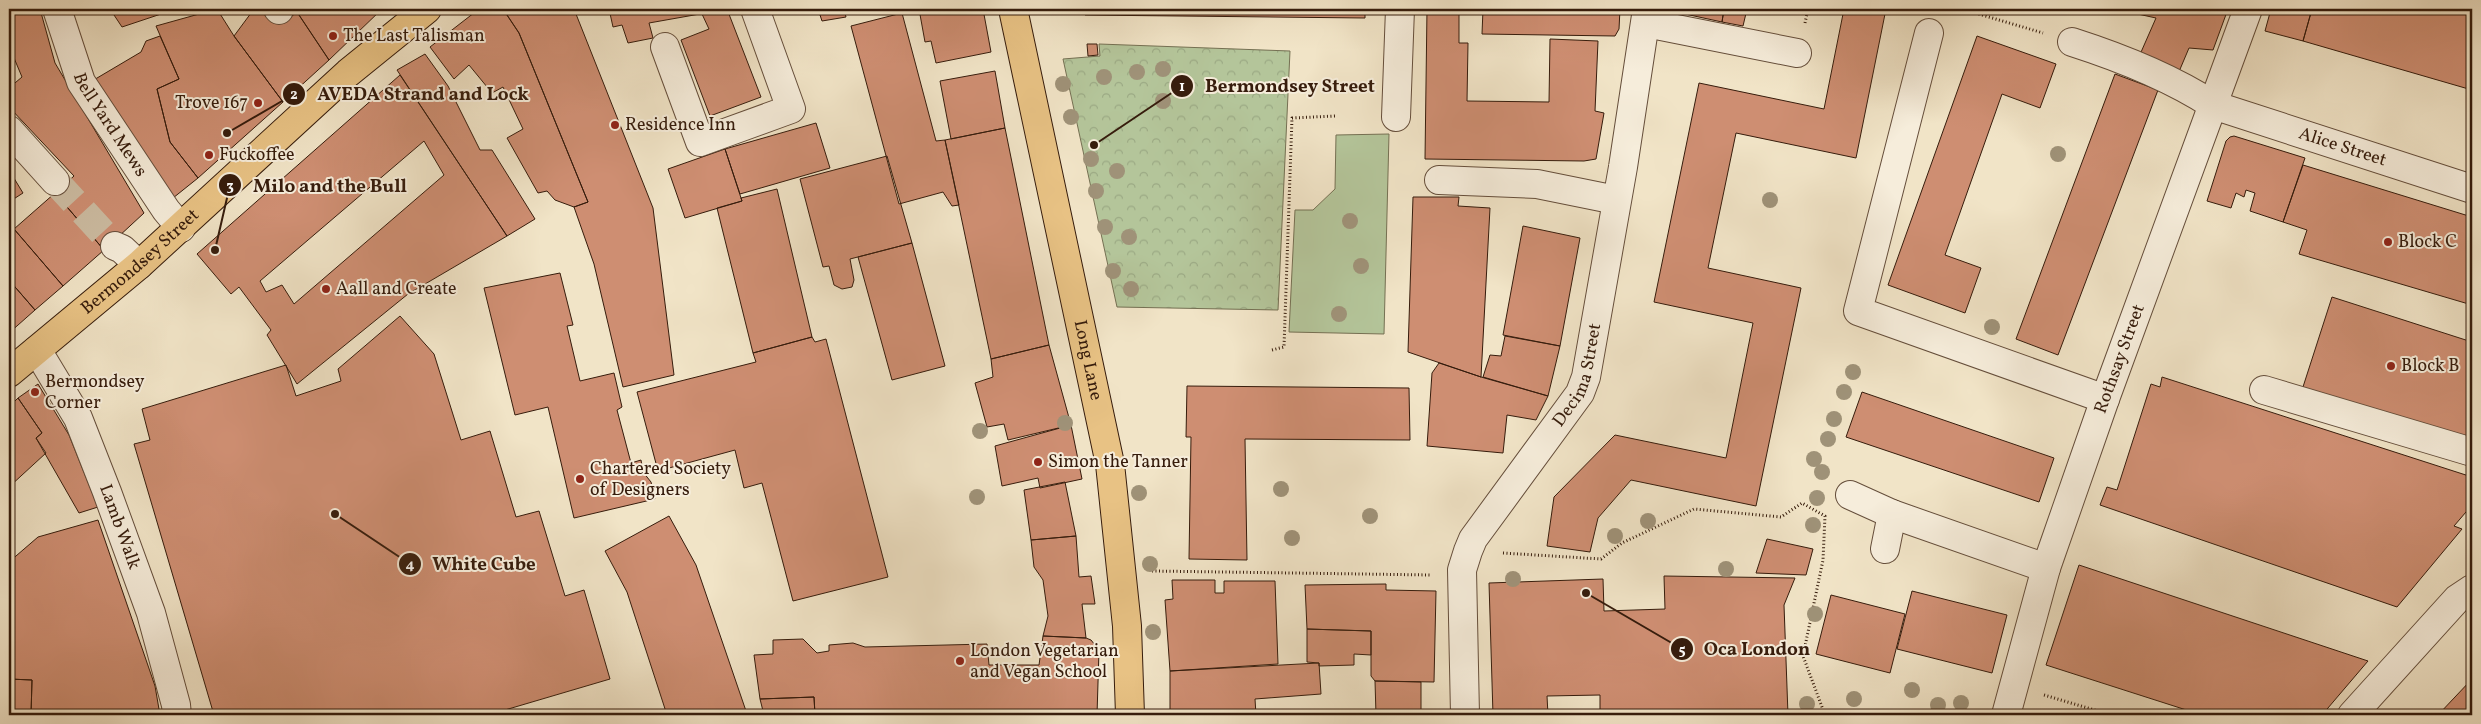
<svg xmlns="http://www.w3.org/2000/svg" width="2481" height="724" font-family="Vollkorn,serif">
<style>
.grass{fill:#b4c59a;stroke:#757053}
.park{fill:url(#park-crowns);stroke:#757053}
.building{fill:#ce8e72;stroke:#361c0c;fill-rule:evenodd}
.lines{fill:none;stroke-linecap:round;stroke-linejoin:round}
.minor-tunnel{stroke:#ccbca2;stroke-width:28;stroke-dasharray:28 14;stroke-linecap:butt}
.minor-casing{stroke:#654e3b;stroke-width:30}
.major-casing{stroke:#361c0c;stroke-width:30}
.path{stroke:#361c0c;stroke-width:3;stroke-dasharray:1 2.5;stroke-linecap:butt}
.minor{stroke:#f6eddb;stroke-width:28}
.major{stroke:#e8c284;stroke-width:28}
.tree{fill:#9f9278}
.poi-dot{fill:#8f2418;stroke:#f6eddb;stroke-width:2}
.labels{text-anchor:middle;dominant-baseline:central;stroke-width:4;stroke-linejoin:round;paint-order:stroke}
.poi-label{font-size:18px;fill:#361c0c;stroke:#f6eddb;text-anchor:start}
.street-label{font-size:18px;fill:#361c0c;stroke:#f6eddb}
.leader{fill:none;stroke:#361c0c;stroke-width:2}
.callout-dot{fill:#361c0c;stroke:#f6eddb;stroke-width:2}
.mark-label{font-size:15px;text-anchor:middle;font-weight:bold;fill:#fff}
.callout-label{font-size:19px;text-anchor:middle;font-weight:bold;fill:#361c0c;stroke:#f6eddb;stroke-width:4;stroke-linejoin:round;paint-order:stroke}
</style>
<defs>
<pattern id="park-crowns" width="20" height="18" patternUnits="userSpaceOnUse" patternTransform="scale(1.25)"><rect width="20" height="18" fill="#b4c59a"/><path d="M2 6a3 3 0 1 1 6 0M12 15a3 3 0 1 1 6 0" fill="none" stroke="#9ba984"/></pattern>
</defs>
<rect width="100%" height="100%" fill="#f1e4c7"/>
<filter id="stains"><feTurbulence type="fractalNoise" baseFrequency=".004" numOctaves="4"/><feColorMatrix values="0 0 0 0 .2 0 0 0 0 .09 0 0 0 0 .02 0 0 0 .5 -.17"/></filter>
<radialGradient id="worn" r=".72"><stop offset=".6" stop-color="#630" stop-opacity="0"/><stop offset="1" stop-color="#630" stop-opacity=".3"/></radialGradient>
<!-- grass -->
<path class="grass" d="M1389,134L1384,334L1289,332L1295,210H1313L1335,189L1336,135Z"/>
<!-- park -->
<path class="park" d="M1099,44L1290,51L1278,310L1117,307L1063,59L1100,56Z"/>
<!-- building -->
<path class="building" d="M9,9H40L55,63L144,213L104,250L55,193L74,176L9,107V88L22,77L9,46Z
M110,9H173V10L122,27Z
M217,9L234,36L283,102L198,178L170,142L157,89L179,79L156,26Z
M254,9H271L283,23L297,12L329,60L283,102L234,36Z
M295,9H382L329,60Z
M479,9H503L519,33L588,202L574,207L555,200L547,191L538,193L507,138L523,129L503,87L492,93L469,65L454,79L430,47Z
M503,9H574L653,208L674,375L623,387L594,264L574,207L588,202L519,33Z
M609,9H728L649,23L653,38L628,43L622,25L613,27Z
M727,9L761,97L710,116L681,40L709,29L702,14Z
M818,9H844L846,17L822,21Z
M919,9H983L991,52L936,63L931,41L925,42Z
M1085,9H1365V18L1085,15Z
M1427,9H1459V43H1468L1467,101L1549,102L1550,39L1598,41L1595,111L1604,113L1596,159L1584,161L1425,159Z
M1483,9H1620L1619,29L1615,36L1482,34Z
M1662,9H1724L1722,22Z
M1724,9H1747L1743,26L1722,22Z
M1844,9H1886L1856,158L1736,133L1708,268L1801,288L1756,506L1631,480L1598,518L1590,552L1547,546L1554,497L1615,435L1726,458L1753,323L1654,302L1699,83L1824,109Z
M2115,9H2228L2213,50L2189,48L2178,74L2138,59L2156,18Z
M2271,9H2312L2303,41L2265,31Z
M2312,9H2472V90L2303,41Z
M902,13L936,141L945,140L959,205L952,206L943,192L899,204L851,26Z
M160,36L179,79L157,89L170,142L198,178L168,202L92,81L141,52L146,41Z
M1977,36L2056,64L2040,108L2002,94L1945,255L1981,268L1965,313L1888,285Z
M1087,44H1097L1098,55L1088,56Z
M425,54L448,86L480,150H492L535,219L507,236L397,70Z
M995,71L1005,128L951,139L940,81Z
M2115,74L2158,90L2058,355L2016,339Z
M400,75L507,236L408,294L297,384L267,335L271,330L239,287L231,294L197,254ZM424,141L444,175L294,304L282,285L266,292L260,281Z
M816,123L830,168L740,194L725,149Z
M1005,128L1049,345L991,359L945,140Z
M2234,136L2305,158L2283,222L2250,211L2255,193L2246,190L2244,197L2236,193L2231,208L2207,201L2226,141L2230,137Z
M725,149L742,201L685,218L668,169Z
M887,156L912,243L850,259L854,280L852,287L842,289L834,285L829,266L823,267L800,179Z
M2303,165L2472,217V305L2299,254L2307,230L2283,222Z
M9,170L23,193L9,202Z
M777,189L812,337L753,353L717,208L742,201L741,198Z
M55,193L104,250L63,286L14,229Z
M1413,197H1459L1458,206L1490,208L1481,377L1408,352Z
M1523,226L1580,238L1560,346L1503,335Z
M14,229L63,286L35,310L9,280V233Z
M912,243L945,366L892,380L858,257Z
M560,273L573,325L567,326L580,381L614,373L622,407L617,410L631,463L641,460L643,472L651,482L655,499L574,518L548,407L515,415L484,288Z
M9,280L35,310L9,333Z
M2332,297L2472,342V444L2302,390Z
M400,316L434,354L461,440L490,431L516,517L539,511L565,596L584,590L610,679L488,715H214L134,444L150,440L142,409L286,365L296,396L341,381L338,369Z
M1505,336L1560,346L1548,396L1483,377L1490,355L1501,356Z
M812,337L815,342L826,339L888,577L793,601L762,483L744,488L735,450L658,471L637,392L756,362L753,353Z
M1049,345L1071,425L1008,440L1004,424L987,427L975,383L993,377L991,359Z
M1439,363L1481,377L1548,396L1536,420L1507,415L1503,453L1427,446L1432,373Z
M2162,377L2472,477V505L2454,526L2462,529L2397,607L2100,505L2107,487L2117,490L2151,384L2160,387Z
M38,384L69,435L98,507L79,513L36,438L42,433L18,398Z
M1187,386L1409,388L1410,440L1245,439L1247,560L1189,559L1191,437H1186Z
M1862,392L2054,458L2039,502L1846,437Z
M18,398L42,433L36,438L46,453L9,487V407Z
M1071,425L1082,479L1040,488L1038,478L1002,486L995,446Z
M1065,482L1076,536L1031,540L1024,490Z
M669,516L696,565L746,711L733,715H667L627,592L605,551Z
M98,520L155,686L160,715H31L32,680L9,679V562L38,537Z
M1076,536L1079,577L1091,576L1095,604H1082L1086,638L1043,636L1048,616L1043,580L1034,567L1031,540Z
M1767,539L1813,549L1806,575L1756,573Z
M2079,565L2368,661L2322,715H2202L2046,665Z
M1664,576L1795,578L1784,605L1788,715H1600V695L1547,696L1548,715H1493L1489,583L1603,579L1604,611L1665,609Z
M1172,580H1215V593H1224V581H1275L1278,664L1170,671L1165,600L1173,599Z
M1386,584V590L1436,591L1434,682L1375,681L1371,676V631L1307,629L1305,585Z
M1912,591L2007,615L1992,673L1897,649Z
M1831,595L1905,614L1890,673L1816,654Z
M1307,629L1371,631V655L1354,654V665L1319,666V663L1307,662Z
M1043,636L1086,638L1091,640L1099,650L1097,715H815L814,697L760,699L754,655L773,654V640L803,639L817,653L829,651V645L853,643L865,647L987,644L989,665H1039Z
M1319,663L1321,694L1255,699L1256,715H1170V671Z
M9,679L32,680L31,715H9Z
M2472,679V715H2438Z
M1375,681L1421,682V715H1376Z
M814,697L815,715H764L760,699Z"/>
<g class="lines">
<!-- minor-tunnel -->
<path class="minor-tunnel" d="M55,181L115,246"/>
<!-- minor casing -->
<g class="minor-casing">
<g id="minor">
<path id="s1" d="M57,9L81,82L166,210L181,228"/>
<path d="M278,9L279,10"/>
<path d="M1646,23L1797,53"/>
<path d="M1929,33L1858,311L2105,399"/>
<path id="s2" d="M2072,42C2122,58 2170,77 2213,105L2472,189"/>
<path d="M665,47L700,142L791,109L755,9"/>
<path d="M1396,117L1400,9"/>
<path d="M9,130L55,181"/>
<path d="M1439,180L1537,184L1616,200"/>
<path d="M115,246L122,249L139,265"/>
<path id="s3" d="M37,350L78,418L107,492L151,613L176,705L177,715"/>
<path d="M2264,390L2472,452"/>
<path d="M1850,495L1892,514L2046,568"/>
<path d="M1885,549L1892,514"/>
<path id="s4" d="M1465,715L1462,570L1468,551L1473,539L1580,393L1586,377L1623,167L1647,9"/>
<path id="s5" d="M2006,715L2046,568L2105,399L2248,9"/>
<path d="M2352,715L2457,599L2472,589"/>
</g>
</g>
<!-- major casing -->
<g class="major-casing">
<g id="major">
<path id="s6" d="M1013,9L1110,464L1127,626L1130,715"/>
<path id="s7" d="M9,373L139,265L348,73L427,9"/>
</g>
</g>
<!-- path -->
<path class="path" d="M1962,9L2043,33
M1805,23L1808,9
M1272,350L1284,347L1292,118L1335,116
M1503,553L1601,559L1622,543L1694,509L1781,517L1802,503L1825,516L1823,560L1803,656L1825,715
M1152,571L1431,575
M2044,695L2111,715"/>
<!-- minor -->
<use href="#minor" class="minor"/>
<!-- major -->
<use href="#major" class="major"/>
</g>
<!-- trees -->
<g class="tree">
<circle cx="1163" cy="69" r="8"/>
<circle cx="1137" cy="72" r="8"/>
<circle cx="1104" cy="77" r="8"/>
<circle cx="1063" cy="84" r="8"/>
<circle cx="1163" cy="101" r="8"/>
<circle cx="1071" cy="117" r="8"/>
<circle cx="2058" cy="154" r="8"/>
<circle cx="1091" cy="159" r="8"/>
<circle cx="1117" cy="171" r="8"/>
<circle cx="1096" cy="191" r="8"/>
<circle cx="1770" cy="200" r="8"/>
<circle cx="1350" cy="221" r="8"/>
<circle cx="1105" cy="227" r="8"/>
<circle cx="1129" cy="237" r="8"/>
<circle cx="1361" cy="266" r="8"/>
<circle cx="1113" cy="271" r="8"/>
<circle cx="1131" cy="289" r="8"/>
<circle cx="1339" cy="314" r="8"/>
<circle cx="1992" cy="327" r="8"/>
<circle cx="1853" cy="372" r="8"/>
<circle cx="1844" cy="392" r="8"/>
<circle cx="1834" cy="419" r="8"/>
<circle cx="1065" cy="423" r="8"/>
<circle cx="980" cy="431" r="8"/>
<circle cx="1828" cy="439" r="8"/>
<circle cx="1814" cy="459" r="8"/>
<circle cx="1822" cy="472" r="8"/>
<circle cx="1281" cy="489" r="8"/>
<circle cx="1139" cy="493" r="8"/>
<circle cx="977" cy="497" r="8"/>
<circle cx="1817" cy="498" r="8"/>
<circle cx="1370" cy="516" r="8"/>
<circle cx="1648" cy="521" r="8"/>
<circle cx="1813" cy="525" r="8"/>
<circle cx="1615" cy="536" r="8"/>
<circle cx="1292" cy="538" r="8"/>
<circle cx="1150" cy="564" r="8"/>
<circle cx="1726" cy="569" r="8"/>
<circle cx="1513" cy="579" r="8"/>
<circle cx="1815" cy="614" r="8"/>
<circle cx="1153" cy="632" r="8"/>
<circle cx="1912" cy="690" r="8"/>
<circle cx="1854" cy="699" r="8"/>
<circle cx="1961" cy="703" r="8"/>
<circle cx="1807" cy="704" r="8"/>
<circle cx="1938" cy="705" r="8"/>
</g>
<!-- markers -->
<g class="poi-dot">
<circle cx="333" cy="36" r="5"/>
<circle cx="258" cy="103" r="5"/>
<circle cx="615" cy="125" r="5"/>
<circle cx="209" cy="155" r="5"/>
<circle cx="2388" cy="242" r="5"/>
<circle cx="326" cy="289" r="5"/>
<circle cx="2391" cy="366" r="5"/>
<circle cx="35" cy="392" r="5"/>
<circle cx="1038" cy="462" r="5"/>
<circle cx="580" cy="479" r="5"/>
<circle cx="960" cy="661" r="5"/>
</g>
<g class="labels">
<!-- poi labels -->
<g class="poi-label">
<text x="343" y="36">The Last Talisman</text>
<text x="248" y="103" text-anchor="end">Trove 167</text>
<text x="625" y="125">Residence Inn</text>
<text x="219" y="155">Fuckoffee</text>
<text x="2398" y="242">Block C</text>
<text x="336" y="289">Aall and Create</text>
<text x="2401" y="366">Block B</text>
<text x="45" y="382">Bermondsey<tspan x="45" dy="21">Corner</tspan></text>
<text x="1048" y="462">Simon the Tanner</text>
<text x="590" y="469">Chartered Society<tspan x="590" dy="21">of Designers</tspan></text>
<text x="970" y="651">London Vegetarian<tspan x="970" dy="21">and Vegan School</tspan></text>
</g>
<!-- street labels -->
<g class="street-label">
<text stroke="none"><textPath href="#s1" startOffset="128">Bell Yard Mews</textPath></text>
<text stroke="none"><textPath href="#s2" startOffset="291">Alice Street</textPath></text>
<text stroke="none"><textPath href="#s7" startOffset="172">Bermondsey Street</textPath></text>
<text stroke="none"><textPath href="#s6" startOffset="359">Long Lane</textPath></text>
<text stroke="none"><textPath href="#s5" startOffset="374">Rothsay Street</textPath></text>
<text stroke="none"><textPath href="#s4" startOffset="375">Decima Street</textPath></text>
<text stroke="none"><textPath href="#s3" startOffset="196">Lamb Walk</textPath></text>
</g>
</g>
<!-- callouts -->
<path class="leader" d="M1094 145L1182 86M227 133L294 94M215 250L230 185M335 514L410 564M1586 593L1682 649"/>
<g class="callout-dot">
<circle cx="1094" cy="145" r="5"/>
<circle cx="227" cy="133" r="5"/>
<circle cx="215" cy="250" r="5"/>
<circle cx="335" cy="514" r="5"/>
<circle cx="1586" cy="593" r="5"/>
<circle cx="1182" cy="86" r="12"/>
<circle cx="294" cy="94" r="12"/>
<circle cx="230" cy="185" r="12"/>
<circle cx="410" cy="564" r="12"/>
<circle cx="1682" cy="649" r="12"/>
</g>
<g class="mark-label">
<text x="1182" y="91">1</text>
<text x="294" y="99">2</text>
<text x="230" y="190">3</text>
<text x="410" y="569">4</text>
<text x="1682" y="654">5</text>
</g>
<g class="callout-label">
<text x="1290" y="92">Bermondsey Street</text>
<text x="423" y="100">AVEDA Strand and Lock</text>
<text x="330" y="192">Milo and the Bull</text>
<text x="484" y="570">White Cube</text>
<text x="1757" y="655">Oca London</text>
</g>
<!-- margin -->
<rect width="2481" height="724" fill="none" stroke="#f1e4c7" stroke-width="30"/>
<rect x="10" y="10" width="2461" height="704" fill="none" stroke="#361c0c" stroke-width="2.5"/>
<rect x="15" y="15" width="2451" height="694" fill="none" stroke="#361c0c"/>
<rect width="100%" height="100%" filter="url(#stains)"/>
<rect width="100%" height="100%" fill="url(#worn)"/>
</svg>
